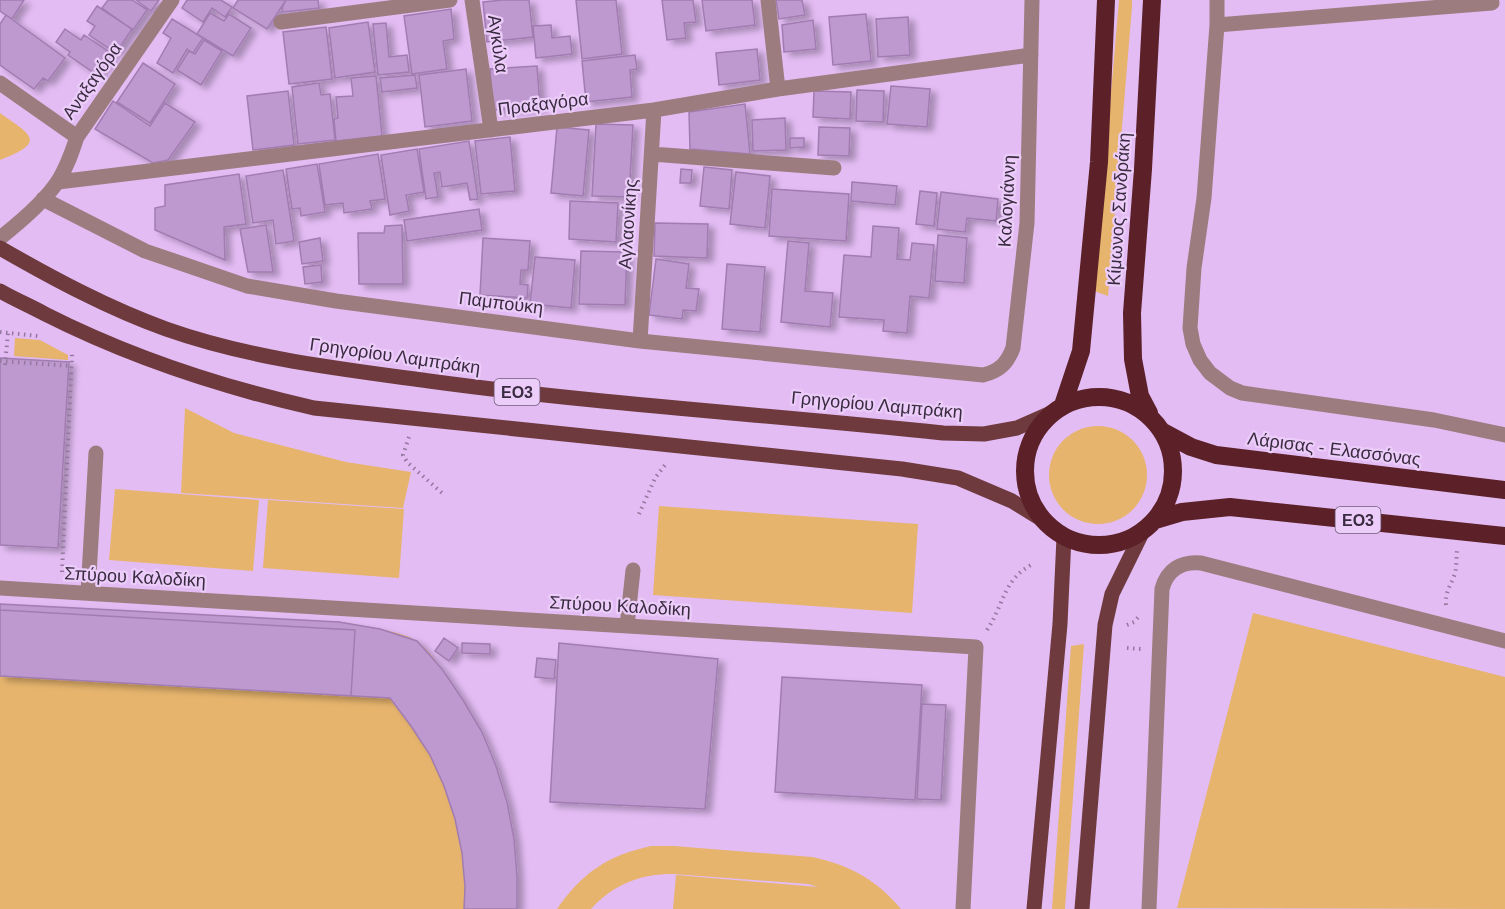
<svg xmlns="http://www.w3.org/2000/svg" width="1505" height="909" font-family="Helvetica,sans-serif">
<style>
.green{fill:#e6b46d}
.building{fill:#be99cf;stroke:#a17cb1;stroke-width:1.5;filter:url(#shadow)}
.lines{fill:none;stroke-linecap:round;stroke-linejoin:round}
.path{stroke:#9478a0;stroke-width:4;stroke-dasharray:1.5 4.5;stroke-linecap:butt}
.minor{stroke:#9c7c7e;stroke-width:15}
.major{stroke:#6e3a3e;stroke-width:15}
.highway{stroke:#5c2128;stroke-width:18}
.labels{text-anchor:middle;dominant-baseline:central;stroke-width:4.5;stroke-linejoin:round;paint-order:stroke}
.shield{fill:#eccdfa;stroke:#6f5c78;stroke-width:1.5}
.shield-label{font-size:16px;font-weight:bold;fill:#3a2b40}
.street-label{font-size:18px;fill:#3a2b40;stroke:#eccdfa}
</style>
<defs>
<filter id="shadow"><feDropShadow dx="6" dy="4" stdDeviation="3" flood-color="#0004"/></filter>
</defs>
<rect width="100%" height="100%" fill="#e3bcf4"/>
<!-- green -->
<path class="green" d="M1119,0H1132V7L1108,296L1094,291Z
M0,113C33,136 46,142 0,160Z
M15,338L40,340L68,355V360L14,356Z
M185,408L234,433L346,462L411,472L403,508L181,493Z
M1049 475a49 49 0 1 1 98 0a49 49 0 1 1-98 0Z
M115,489L259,500L253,571L109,560Z
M268,500L404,509L399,578L263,568Z
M659,506L918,524L912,613L653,595Z
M0,604L339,622C358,625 404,631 418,642C432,653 443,671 453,685C501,752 518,827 517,909H0Z
M1253,613L1505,677V909L1177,908Z
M1084,644L1065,909H1052L1071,646Z
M651,846H674L812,857C849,865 876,879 901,909H673L676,875L818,887L808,884L673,874C640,874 614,884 591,909H557C583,872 607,856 651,846Z"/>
<!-- building -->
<path class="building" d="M0,0H24L12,19L0,11Z
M108,0H132L147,10L133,30L102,8Z
M136,0H159L151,11Z
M187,0H221L232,7L225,17L212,8L203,22L182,8Z
M238,0H286L267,29L233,8Z
M286,0H318L319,8L283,12L282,8Z
M503,0H529L533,37L487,42L483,2Z
M576,0H616L622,54L582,59Z
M662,0H693L696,22L684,23L686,38L667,40Z
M702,0H752L755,25L706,31Z
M776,0H802L805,15L779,19Z
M97,6L132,29L116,53L89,35L95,26L87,21Z
M451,9L454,39L443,41L447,69L412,74L404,16Z
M210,13L224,21L229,14L251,28L233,56L197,34Z
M866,14L871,61L833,65L829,17Z
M6,15L65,58L48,81L43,78L34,89L0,65V24Z
M908,17L910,55L878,57L876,19Z
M172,19L203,38L193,53L187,49L173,73L157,63L171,38L163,33Z
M813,20L816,49L784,52L782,25Z
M368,22L375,72L335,78L329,28Z
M386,23L389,57L407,55L409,72L378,75L373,24Z
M551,25L552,38L570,36L572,54L536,58L533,26Z
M326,27L332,79L289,84L283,32Z
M65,29L81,40L84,35L112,54L97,75L68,55L70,52L56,42Z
M204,40L222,51L201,85L177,70L189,51L195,54Z
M757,49L760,80L719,85L716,53Z
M635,55L637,69L630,70L632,97L586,102L582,61Z
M143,63L175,84L150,123L117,102Z
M537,66L540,107L493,110L490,69Z
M466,69L472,121L425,127L419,75Z
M415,75L417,88L382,92L380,78Z
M376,76L382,136L336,141L334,119L338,118L336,97L353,96L351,78Z
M319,83L321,95L330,94L335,140L298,144L292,87Z
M891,86L930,89L927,127L887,124Z
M857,90L884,91L883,122L856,121Z
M288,91L294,145L253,150L247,96Z
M814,91L851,92L850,119L813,117Z
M113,101L150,126L165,103L195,122L168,160L153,163L95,129Z
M745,104L750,154L690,149L689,112Z
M785,118L786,150L753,151L752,120Z
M596,124L633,125L629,197L592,196Z
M557,127L589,130L583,196L551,193Z
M819,127L850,128L849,156L818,155Z
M510,137L515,191L481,194L475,141Z
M790,138H804V147L790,148Z
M469,141L478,199L470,200L467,183L442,187L440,172L434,173L438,197L426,199L419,149Z
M417,149L424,192L406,195L409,211L390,215L381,155Z
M378,154L385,199L370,201L372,209L344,213L343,203L325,205L319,164Z
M317,164L325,212L301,216L300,208L292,209L286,169Z
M704,167L732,170L729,209L700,206Z
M681,169L692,170L691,183H680Z
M283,170L294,241L276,244L273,220L253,223L246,176Z
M736,172L770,176L765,228L730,224Z
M239,174L246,224L224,227L225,260L155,230V208L165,206V185Z
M852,182L897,186L895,205L851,201Z
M772,189L849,194L846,241L769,236Z
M920,191L937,193L934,226L916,224Z
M941,192L998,199L996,221L967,218L965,232L937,229Z
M570,201L618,203L616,242L569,239Z
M479,209L482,230L407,241L404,220Z
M655,223L708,224L707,258L654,256Z
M266,225L273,272H248L240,229Z
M402,225L403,284H359L358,233H384L385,226Z
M873,226L899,228L897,259L910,260L912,243L934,245L929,298L910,296L907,333L883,331L884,320L839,317L844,255L871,257Z
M938,235L967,238L964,283L935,281Z
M320,238L323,261L302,264L299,242Z
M483,238L530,241L528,270H521L520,284L528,285L527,298L480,295Z
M788,241L809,243L805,291L833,293L830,327L781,322Z
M581,251L627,252L625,305L579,304Z
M535,257L575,260L571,308L530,304Z
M656,259L689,264L686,288L699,289L696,311L683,310L682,319L649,315Z
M727,264L765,267L760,332L722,329Z
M321,265L322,282L305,284L303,267Z
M0,358L69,362L58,548L0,545Z
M0,604L339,622L380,629L417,641L442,669L463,700L482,732L496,766L507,802L514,839L517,876V909H464L465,887L462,853L455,819L444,786L430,755L411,726L390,698L0,676Z
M0,610L355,630L351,696L0,676Z
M444,638L458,648L449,661L435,651Z
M462,643L490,644V654L462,653Z
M559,643L718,659L705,809L550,802Z
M537,658L556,660L554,679L535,677Z
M782,677L922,685L915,800L775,792Z
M922,704L946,705L941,800L917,799Z"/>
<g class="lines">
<!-- path -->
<path class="path" d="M0,332L38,336
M0,361L72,366
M5,365L8,333
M409,437L403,455L407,462L442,493
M639,514L655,478L665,465
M62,572L72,354
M1446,605C1445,592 1450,587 1454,576C1457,569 1456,559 1457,551
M1127,625L1134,622L1140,615
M987,630C1004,605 1003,579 1033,564
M1127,648L1141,649"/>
<!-- minor -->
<path class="minor" d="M472,0L491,130
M768,0L778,89
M1217,0V25L1204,198L1194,268L1190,328L1193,344L1200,360L1210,373L1230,388L1242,393L1434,420L1505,435
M281,22L450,0
M1217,25L1492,3
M0,83L77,137
M652,154L834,168
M58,182L654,110L778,89L1031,55
M43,199L145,251L247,286L336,301L640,341L983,375C999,371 1007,364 1013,348L1027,223L1032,0
M0,238C19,223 45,201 58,181C67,167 72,152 77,137L172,0
M640,341L654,110
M0,588L976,647L963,909
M88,593L96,453
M627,626L633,570
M1149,909L1162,589C1167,570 1181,561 1201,563L1505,641"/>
<!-- major -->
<path class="major" d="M0,248C54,279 108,308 166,329C251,359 341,369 429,381C599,404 772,415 943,433L984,434L1017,428L1053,412
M0,291C14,299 30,306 45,314C130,357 221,387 314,408L902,469L958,478L1012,501L1041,519
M1034,909L1060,624L1064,537
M1082,909L1105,625L1112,594L1143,531"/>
<!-- highway -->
<path class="highway" d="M1025 471a74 74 0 1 1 148 0a74 74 0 1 1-148 0Z
M1063,405L1081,351L1099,162L1106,0
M1149,413L1140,396L1133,359L1132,313L1143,169L1152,0
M1163,432L1191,447L1216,455L1505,490
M1155,520L1182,512L1230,507L1505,536"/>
</g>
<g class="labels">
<!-- shield labels -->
<g class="shield">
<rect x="494.5" y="379" width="45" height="26" rx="4.5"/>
<rect x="1335.5" y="507" width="45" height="26" rx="4.5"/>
</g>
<g class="shield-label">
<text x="517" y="392">ΕΟ3</text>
<text x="1358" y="520">ΕΟ3</text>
</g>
<!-- street labels -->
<g class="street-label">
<text transform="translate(498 44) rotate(82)">Αγκύλα</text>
<text transform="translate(92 81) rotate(-55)">Αναξαγόρα</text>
<text transform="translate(543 104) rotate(-7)">Πραξαγόρα</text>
<text transform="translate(1007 201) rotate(-87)">Καλογιάννη</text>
<text transform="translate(1119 209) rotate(-86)">Κίμωνος Σανδράκη</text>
<text transform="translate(628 224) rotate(-86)">Αγλαονίκης</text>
<text transform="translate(501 303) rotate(7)">Παμπούκη</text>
<text transform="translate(395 356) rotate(8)">Γρηγορίου Λαμπράκη</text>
<text transform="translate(877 405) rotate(5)">Γρηγορίου Λαμπράκη</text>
<text transform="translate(1334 449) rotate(7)">Λάρισας - Ελασσόνας</text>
<text transform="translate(135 577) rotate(3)">Σπύρου Καλοδίκη</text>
<text transform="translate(620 606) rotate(3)">Σπύρου Καλοδίκη</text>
</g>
</g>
</svg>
